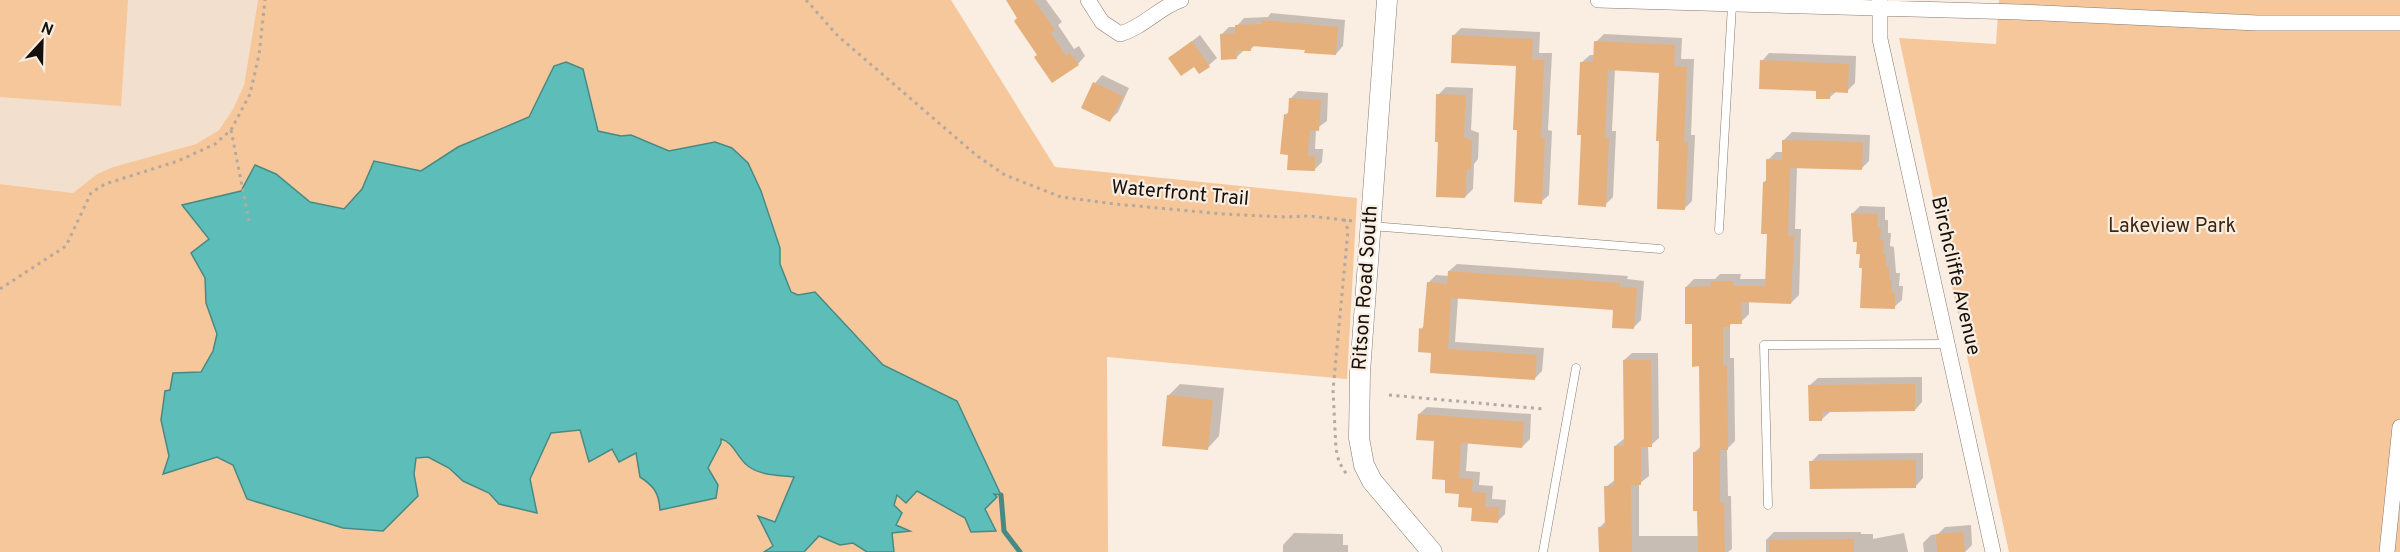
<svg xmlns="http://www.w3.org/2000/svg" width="2400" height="552" font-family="Overpass,sans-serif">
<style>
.built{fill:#f2dfce}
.green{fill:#f5c79b}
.water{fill:#5dbeb9;stroke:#478a85;stroke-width:1.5}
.shadow{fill:#0003}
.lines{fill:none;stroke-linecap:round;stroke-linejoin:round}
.stream{stroke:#478a85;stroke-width:5}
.building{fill:#e6b07c}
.service-casing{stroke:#867b71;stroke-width:9}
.minor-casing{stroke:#867b71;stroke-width:16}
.tertiary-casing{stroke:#867b71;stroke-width:21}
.path{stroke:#b4a9a0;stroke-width:3;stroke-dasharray:3 4.5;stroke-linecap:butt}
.service{stroke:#fff;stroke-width:8}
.minor{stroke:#fff;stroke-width:15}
.tertiary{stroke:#fff;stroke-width:20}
.labels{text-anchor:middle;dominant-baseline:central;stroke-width:4.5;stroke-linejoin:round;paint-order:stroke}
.street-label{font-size:20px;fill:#15100c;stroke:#faede1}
.park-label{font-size:20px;fill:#3d270f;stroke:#faede1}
</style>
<rect width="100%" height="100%" fill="#faede1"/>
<!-- built -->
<path class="built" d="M0,0H258L244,85L233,109L219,130L196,144L113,167L97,174L73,193L0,184Z"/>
<!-- green -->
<path class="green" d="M0,0H128L121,106L0,97Z
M258,0H951L1055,167L1357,198L1347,379L1107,357L1108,552H0V184L73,193L97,174L113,167L196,144L219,130L233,109L244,85Z
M1999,0H2400V552H2009L1899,38L1996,44Z"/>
<!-- water -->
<path class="water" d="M566,62L583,69L598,131L621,136L631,135L669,151L715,142L732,148L748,163L761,191L780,248V264L791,292L798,295L815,292L883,365L957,401L1001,495L994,494L997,497L985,509L996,531L971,532L965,518L917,491L906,503L897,495L894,505L902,513L896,525L910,531L892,533L894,552H867L853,543L840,545L819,536L804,552H764L773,546L758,516L775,522L794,477C779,475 761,476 748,466C737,458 734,442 721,439V443L708,468L718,485L716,498L660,510C659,493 654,486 640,477L636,453L619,462L612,449L589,462L580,430L551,433L530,479L537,513L499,504L489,493L463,481L449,468L428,457L416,458L414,474L418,496L383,531L343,528L247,499L233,465L217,457L163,474L169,456L161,420L165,391L170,390L173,373L201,372L213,351L217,334L206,303L205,278L191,253L209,239L182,205L241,191L255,165L276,174L310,202L344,209L362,189L374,161L421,171L458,147L529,117L554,66Z"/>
<!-- shadow -->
<path class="shadow" d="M1007,0H1046L1062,22L1058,25L1074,49L1079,46L1085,56L1078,64L1039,55Z
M1271,13L1345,20L1343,46L1336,54L1306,48L1255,45L1251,49L1244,50L1236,58L1221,35L1229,27H1236L1244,18L1268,17Z
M1461,28L1540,32L1539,53H1552L1548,130L1552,131L1549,195L1541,202L1519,129L1518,64L1453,36Z
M1604,34L1682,38L1681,59H1694L1691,135H1695L1692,201L1684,209L1661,71L1615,69L1612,131H1616L1613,197L1605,205L1582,133V62L1590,55H1595L1596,42Z
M1200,35L1217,58L1209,65L1200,72L1194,65L1170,58Z
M1769,53L1856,56L1855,83L1847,91H1837L1829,98L1762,61Z
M1102,75L1129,88L1118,112L1110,120L1095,83Z
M1446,87L1473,88L1471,130L1479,133L1478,159L1474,164L1473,189L1465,197L1440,140L1438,95Z
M1298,91L1328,93L1327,121L1316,129L1315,149H1323L1322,162L1314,170L1289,153L1285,115L1290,111V99Z
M1792,132L1870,135L1869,161L1861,169L1797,167L1795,229H1801L1799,295L1791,303L1749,301V314L1741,322H1733L1730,325V358H1734L1735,441L1727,449L1728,496H1731L1732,549L1728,552H1600V527L1606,521V487L1616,479L1615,446L1625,438L1624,360L1632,353H1658L1659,438L1651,445H1648L1649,476L1639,484V536H1699L1694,453L1701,446L1700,365L1686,287L1694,279H1715L1720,274H1741L1740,279H1767L1768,232L1764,182L1767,179L1768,160L1776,152H1783L1784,140Z
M1860,206L1885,207V220H1888V233H1891L1890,246L1894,247L1896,273H1900L1899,286H1903L1902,300L1894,307L1863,266L1852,214Z
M1457,264L1628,276L1627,279L1644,281L1641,320L1633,328L1614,309L1458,297L1455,342L1544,348L1542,371L1534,379L1433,351L1421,329L1425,325L1428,283L1436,275L1449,276V271Z
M1922,377V402L1915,410L1830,412L1822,419L1810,385L1818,378Z
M1180,384L1224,388L1219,436L1208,448L1168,396Z
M1427,407L1531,414L1530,439L1522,447L1468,442L1466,471L1480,472L1479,485L1493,486L1492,499L1506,500L1505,514L1497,522L1473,506L1447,479L1436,440L1419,414Z
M1923,453V478L1916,486L1811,462L1819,454Z
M1971,525L1972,545L1965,552H1924L1923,543L1931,535L1938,534L1945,527Z
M1774,532H1861V534H1873V539L1904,533L1908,552H1766V540Z
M1294,533L1343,534V545H1348V552H1283V545Z"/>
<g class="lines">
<!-- stream -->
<path class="stream" d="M1001,495L1004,531L1020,552"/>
</g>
<!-- building -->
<path class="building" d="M1006,0H1034L1055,30L1051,33L1066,56L1070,53L1079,65L1052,83L1034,57L1037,55L1014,21L1017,18Z
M1262,20L1338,27L1336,55L1304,53L1305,50L1251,46V51H1236L1237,59L1221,60L1220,34L1235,33V25L1262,24Z
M1452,35L1533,39L1532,60H1544L1541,138H1545L1542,204L1514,202L1517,130H1513L1516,66L1451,63Z
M1192,41L1210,67L1199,74L1194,67L1181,76L1168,58Z
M1594,41L1675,45L1674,66L1687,67L1684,142H1688L1685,210L1657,209L1659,141H1656L1659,73L1608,70L1605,138H1609L1606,207L1578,205L1581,135H1577L1580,62H1593Z
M1760,60L1849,64L1848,93L1830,92V99H1816V91L1759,89Z
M1093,82L1123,96L1110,122L1081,108Z
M1436,94L1466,95L1464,137L1472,141L1471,169H1467L1465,198L1436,197L1438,142H1435Z
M1289,98L1321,100L1319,131L1310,130L1308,156H1315V171L1287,170L1288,155L1280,154L1284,114L1288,115Z
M1782,140L1863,142L1862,170L1790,168L1788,236H1794L1791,304L1741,302L1742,324H1730V327H1723V365L1727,366L1728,450H1720V503H1724L1725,552H1698L1697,511H1693V452H1700L1699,366L1692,367V324H1685V287L1711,286V281H1733V286H1765L1767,234H1761L1763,182H1766V159L1782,160Z
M1851,213L1878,214L1877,227H1881L1880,240L1884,241L1883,254H1886V267H1889V280H1892V293H1895V309L1860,308L1862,268H1859L1860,254H1856L1857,242H1853Z
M1448,271L1620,283V287L1637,288L1634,329L1612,328L1613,310L1451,298L1448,349L1537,355L1535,380L1430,373L1431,353L1418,352L1419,328L1423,329L1427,282L1447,284Z
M1623,360H1651L1652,447H1641V485H1631L1632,552H1599L1598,527H1605L1604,486H1614V446H1624Z
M1915,384V411L1822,412V421H1809L1808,385Z
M1167,395L1213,400L1208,450L1162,446Z
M1418,414L1524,422L1522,448L1461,443L1459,478L1473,479L1472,492L1486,493L1485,507H1499L1498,523L1471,521L1472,508L1458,507L1459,494L1445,493V480L1432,479L1434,441L1416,440Z
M1916,460V488L1810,489L1809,461Z
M1963,532L1965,552H1937L1936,534Z
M1854,539V552H1769V540Z"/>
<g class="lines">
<!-- service casing -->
<g class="service-casing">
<path id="service" d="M1371,226L1660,249
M1719,230L1732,5
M1768,505L1764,345L1947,344
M1543,552L1576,368"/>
</g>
<!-- minor casing -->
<g class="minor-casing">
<path id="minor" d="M1088,0L1102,22L1120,34C1144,27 1158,8 1181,0
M1598,0L2019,12L2257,23H2400
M1880,0V39L1993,552
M2387,552L2400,427"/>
</g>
<!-- tertiary casing -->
<g class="tertiary-casing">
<path id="tertiary" d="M1387,0L1360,372L1359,438L1364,465L1372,481L1432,552"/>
</g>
<!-- path -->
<path class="path" d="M806,0L838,36L976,155L1005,175L1061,197L1115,204L1223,214L1285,217L1309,216L1353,221
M231,130L249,221
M1344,219L1348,230L1333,390L1336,449L1339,462L1347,475
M0,289L66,246L91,193L105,184L178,161L215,144L231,130L250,94L259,55L265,0
M1389,395L1544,409"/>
<!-- service -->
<use href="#service" class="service"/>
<!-- minor -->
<use href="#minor" class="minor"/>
<!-- tertiary -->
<use href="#tertiary" class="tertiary"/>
</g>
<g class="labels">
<!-- street labels -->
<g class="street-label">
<text transform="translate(1180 194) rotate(5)">Waterfront Trail</text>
<text transform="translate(1955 276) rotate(77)">Birchcliffe Avenue</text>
<text transform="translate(1366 288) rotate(-86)">Ritson Road South</text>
</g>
<!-- park labels -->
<g class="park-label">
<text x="2172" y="227">Lakeview Park</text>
</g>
</g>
<!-- north arrow -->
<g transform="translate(42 42) rotate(22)" stroke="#faede1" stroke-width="4.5" paint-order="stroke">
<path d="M0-4.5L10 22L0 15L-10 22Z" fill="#15100c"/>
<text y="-9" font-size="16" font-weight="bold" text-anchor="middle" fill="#15100c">N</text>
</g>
</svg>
